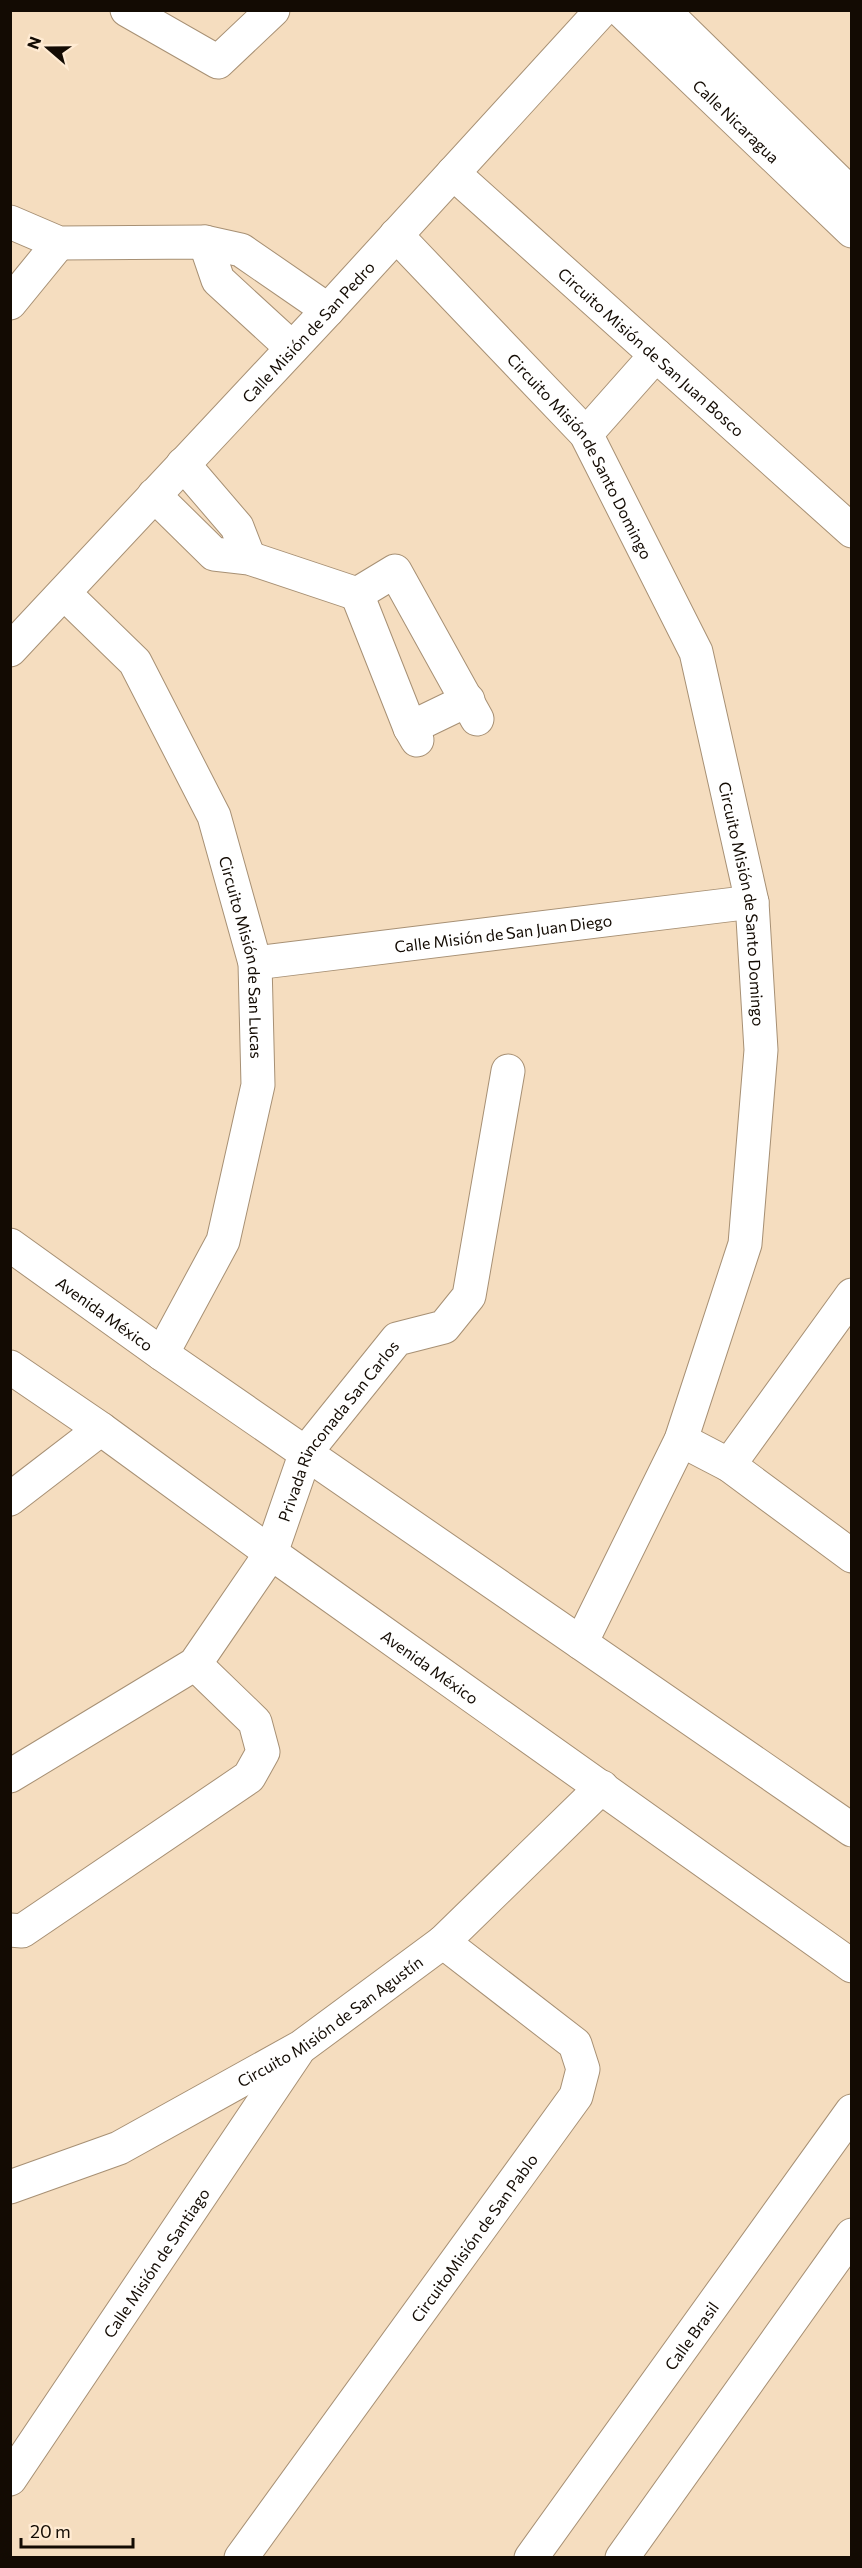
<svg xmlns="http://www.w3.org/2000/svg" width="862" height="2568" font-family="Commissioner,sans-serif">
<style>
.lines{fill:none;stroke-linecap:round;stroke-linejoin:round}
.street-casing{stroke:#a79074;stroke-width:35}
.secondary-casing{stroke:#a79074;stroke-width:35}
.primary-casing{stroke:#a79074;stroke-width:35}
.street{stroke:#fff;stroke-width:33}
.secondary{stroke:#fff;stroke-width:33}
.primary{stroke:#fff;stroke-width:33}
.labels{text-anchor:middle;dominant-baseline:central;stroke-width:5;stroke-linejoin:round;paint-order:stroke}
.street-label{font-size:16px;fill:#130b03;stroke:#ffebd3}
</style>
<rect width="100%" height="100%" fill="#f5ddbf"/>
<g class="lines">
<!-- street casing -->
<g class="street-casing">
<g id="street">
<path d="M127,10L218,62L273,10"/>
<path id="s1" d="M453,173L852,531"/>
<path d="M10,222L59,243L205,242L241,250L328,310"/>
<path id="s2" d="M396,235L586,434L696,652L752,902L761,1050L745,1244L681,1440L581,1643"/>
<path d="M205,242L218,280L292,348"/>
<path d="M10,303L59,243"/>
<path d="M586,434L656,355"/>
<path d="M183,464L237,527L249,558"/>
<path d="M154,495L214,554L249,558L357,594L395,571L477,719"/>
<path id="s3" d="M64,593L135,662L214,816L255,963L258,1085L223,1241L162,1354"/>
<path d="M357,594L410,728L417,740"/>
<path id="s4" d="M10,650L328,310L602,10"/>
<path d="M410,728L468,700"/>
<path id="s5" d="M255,963L752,902"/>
<path d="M681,1440L729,1465L852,1556"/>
<path d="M729,1465L852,1295"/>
<path d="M10,1499L101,1429"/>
<path id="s6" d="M10,1776L195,1664L271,1553L306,1452L397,1339L444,1327L469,1296L508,1071"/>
<path d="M10,1930L22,1931L249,1777L263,1752L255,1722L195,1664"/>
<path id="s7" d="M10,2187L119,2148L301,2047L443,1942L602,1787"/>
<path id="s8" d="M10,2479L297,2052"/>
<path id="s9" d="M241,2558L576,2096L583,2069L575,2044L443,1942"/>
<path id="s10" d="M531,2558L852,2111"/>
<path d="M622,2558L852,2235"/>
</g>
</g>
<!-- secondary casing -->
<g class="secondary-casing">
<g id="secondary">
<path id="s11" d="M10,1245L162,1354L852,1830"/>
<path id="s12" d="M10,1367L101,1429L271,1553L852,1966"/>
</g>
</g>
<!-- primary casing -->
<g class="primary-casing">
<g id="primary">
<path id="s13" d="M621,10L852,231"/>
<path d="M663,10L852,195"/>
</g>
</g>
<!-- street -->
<use href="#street" class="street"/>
<!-- secondary -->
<use href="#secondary" class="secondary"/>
<!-- primary -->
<use href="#primary" class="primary"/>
</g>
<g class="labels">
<!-- street labels -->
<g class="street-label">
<text stroke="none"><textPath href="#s13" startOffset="160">Calle Nicaragua</textPath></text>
<text stroke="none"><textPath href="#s4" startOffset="436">Calle Misión de San Pedro</textPath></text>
<text stroke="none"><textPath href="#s1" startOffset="267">Circuito Misión de San Juan Bosco</textPath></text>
<text stroke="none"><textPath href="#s2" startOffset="290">Circuito Misión de Santo Domingo</textPath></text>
<text stroke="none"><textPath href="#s2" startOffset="776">Circuito Misión de Santo Domingo</textPath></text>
<text stroke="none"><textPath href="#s5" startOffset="250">Calle Misión de San Juan Diego</textPath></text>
<text stroke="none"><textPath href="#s3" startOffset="417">Circuito Misión de San Lucas</textPath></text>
<text stroke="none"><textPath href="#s11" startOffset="117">Avenida México</textPath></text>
<text stroke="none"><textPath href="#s6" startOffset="492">Privada Rinconada San Carlos</textPath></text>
<text stroke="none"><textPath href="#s12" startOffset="516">Avenida México</textPath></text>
<text stroke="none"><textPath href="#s7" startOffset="362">Circuito Misión de San Agustín</textPath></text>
<text stroke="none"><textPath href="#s9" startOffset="396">CircuitoMisión de San Pablo</textPath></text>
<text stroke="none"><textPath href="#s8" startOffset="261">Calle Misión de Santiago</textPath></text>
<text stroke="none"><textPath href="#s10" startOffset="274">Calle Brasil</textPath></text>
</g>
</g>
<!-- border -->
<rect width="862" height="2568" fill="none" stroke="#130b03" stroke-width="24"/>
<!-- north arrow -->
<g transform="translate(48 48) rotate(290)" stroke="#ffebd3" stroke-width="4.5" paint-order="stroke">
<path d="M0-4.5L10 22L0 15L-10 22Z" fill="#130b03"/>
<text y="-9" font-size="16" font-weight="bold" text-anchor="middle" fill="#130b03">N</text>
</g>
<!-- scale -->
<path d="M21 2538v9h112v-9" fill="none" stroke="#130b03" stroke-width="3"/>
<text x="30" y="2538" font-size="18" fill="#130b03" stroke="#ffebd3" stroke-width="4.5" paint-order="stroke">20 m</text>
</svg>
